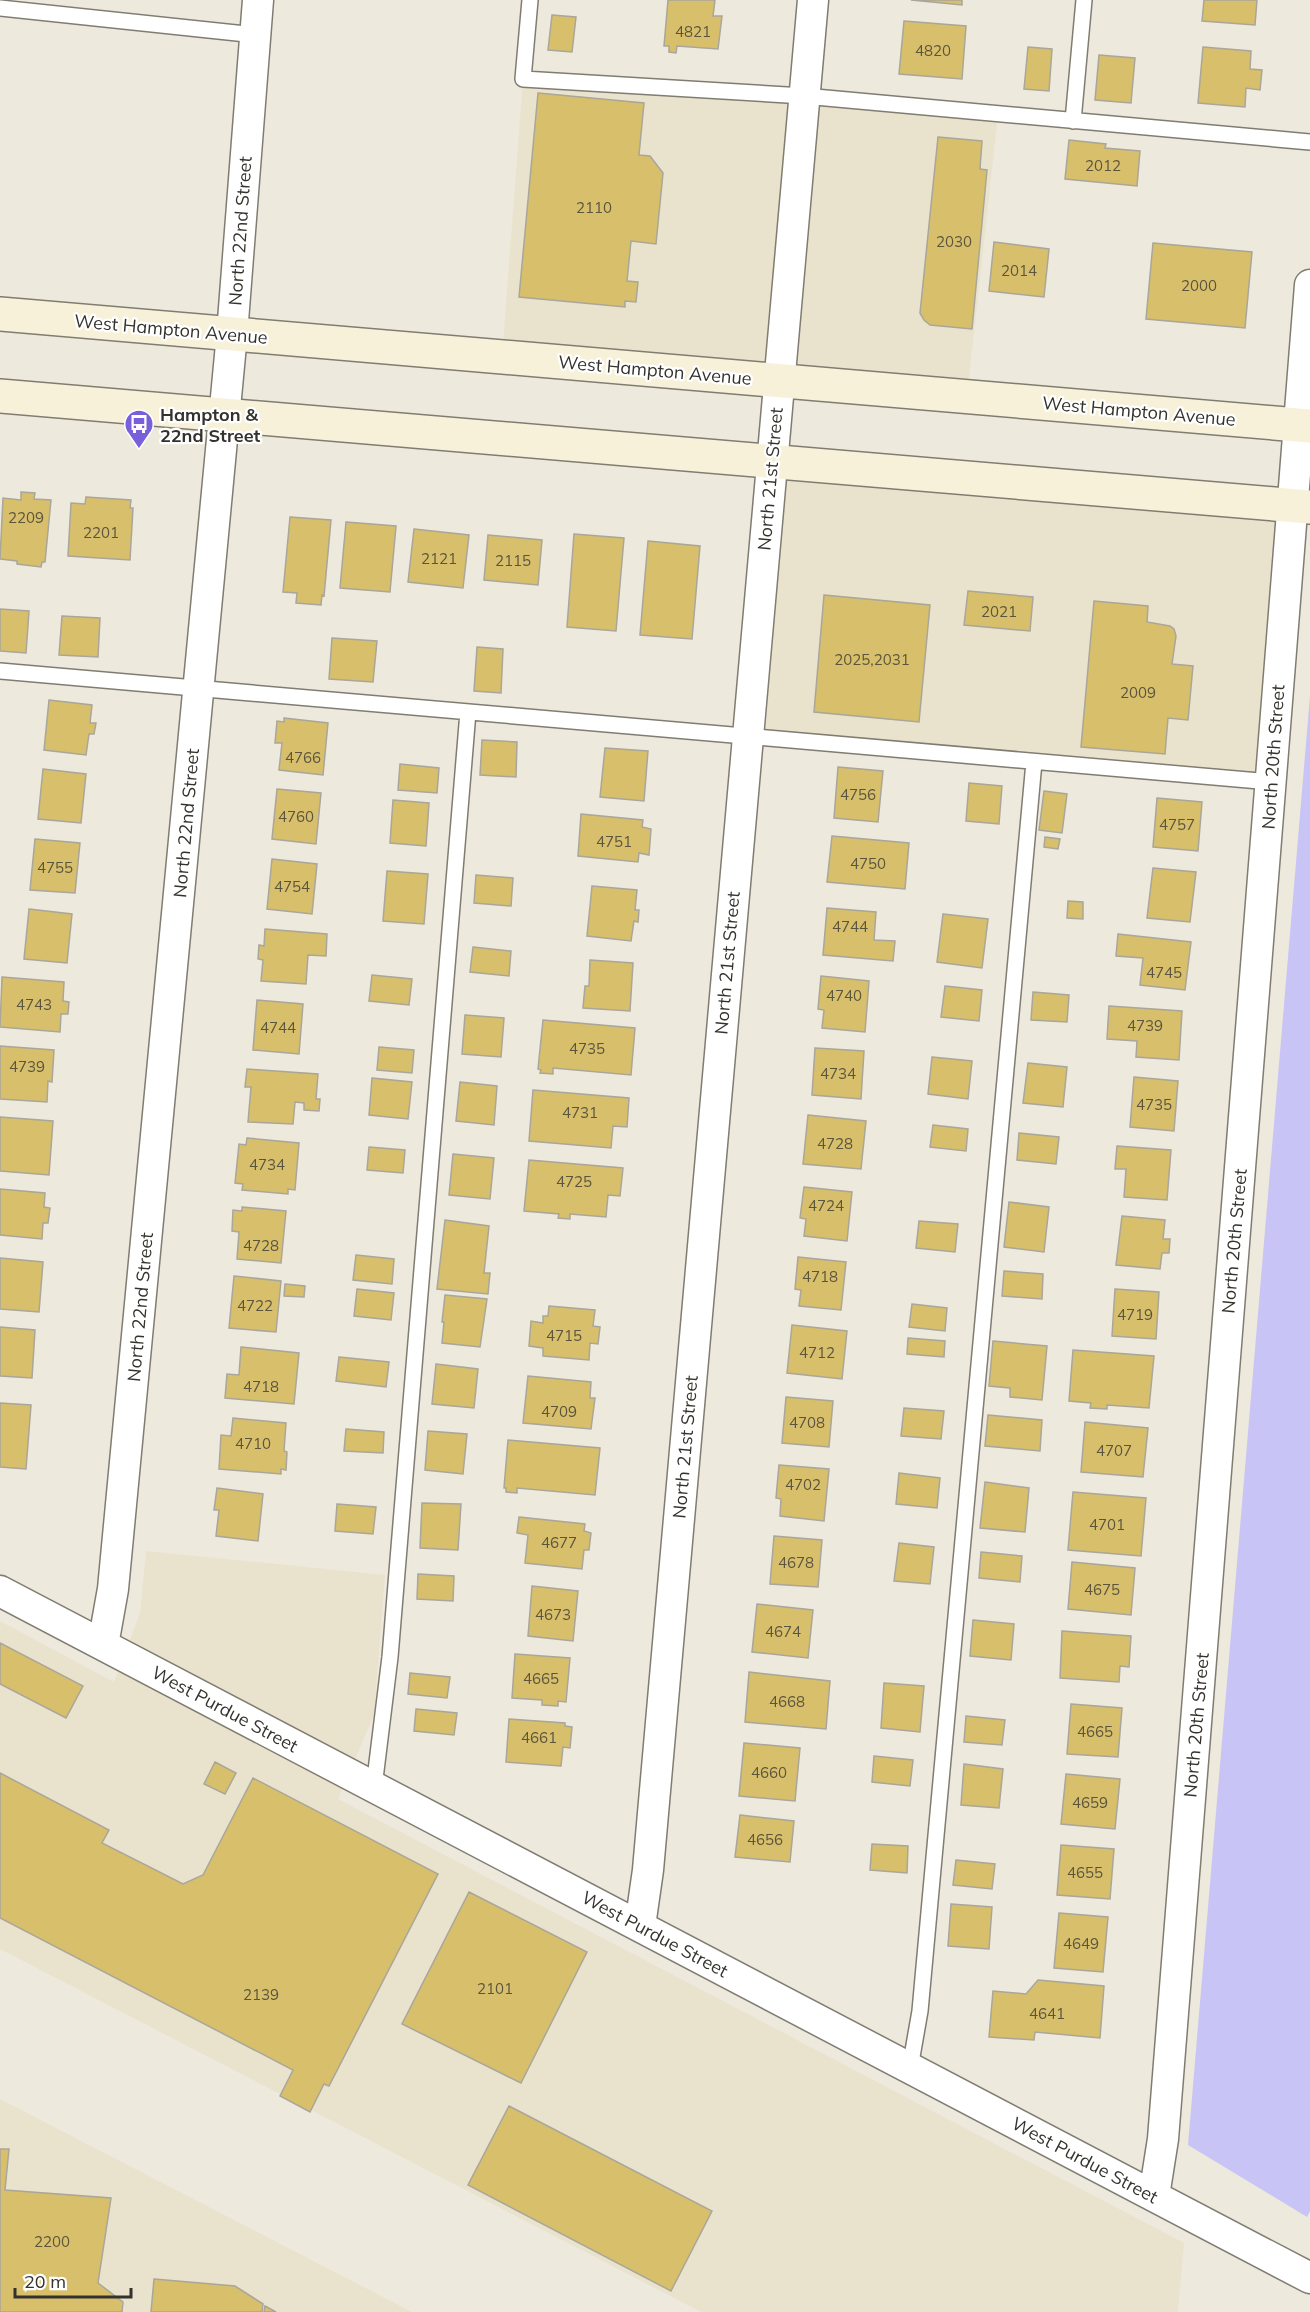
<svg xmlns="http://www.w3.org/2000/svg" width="1310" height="2312" font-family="Mulish,sans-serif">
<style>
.built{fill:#e9e3ce}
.green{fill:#c8c4f5}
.building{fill:#d8bf6c;stroke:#a9a69a;stroke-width:1.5}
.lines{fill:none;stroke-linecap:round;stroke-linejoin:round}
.lane-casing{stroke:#807c71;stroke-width:18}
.street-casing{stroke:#807c71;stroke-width:33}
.secondary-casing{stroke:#807c71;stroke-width:36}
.lane{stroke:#fff;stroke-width:15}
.street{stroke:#fff;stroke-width:30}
.secondary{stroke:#f8f1d9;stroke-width:33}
.labels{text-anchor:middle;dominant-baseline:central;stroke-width:4.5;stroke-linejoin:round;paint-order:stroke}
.number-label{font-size:15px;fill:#5c553d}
.street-label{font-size:18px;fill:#33322d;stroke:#fff}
.poi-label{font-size:18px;font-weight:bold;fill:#33322d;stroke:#fff;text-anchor:start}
</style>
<rect width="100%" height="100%" fill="#ede9dd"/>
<!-- built -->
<path class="built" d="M523,79L998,115L967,396L502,357Z
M771,461L1292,506L1271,782L747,737Z
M146,1551L385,1575L374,1715L338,1799L1184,2243L1178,2312H701L0,1949V1621L114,1682L140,1613Z
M0,2099L412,2312H0Z"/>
<!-- green -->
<path class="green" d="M1310,696V2211L1307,2217L1188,2145Z"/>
<!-- building -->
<path class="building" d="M668,0H715L713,16H722L718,49L677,46L676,53L669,52V46H664Z
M911,0H962V5Z
M1204,0H1257L1255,25L1202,21Z
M552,15L576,17L572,52L548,50Z
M904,21L966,26L962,79L899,74Z
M1028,47L1052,49L1049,91L1024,89Z
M1203,47L1251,51L1250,69L1262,70L1260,90L1246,88L1245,107L1198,103Z
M1099,55L1135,58L1131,103L1095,100Z
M538,93L644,103L639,155L650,156L663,173L656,244L631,241L627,281L638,282L636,302L625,301V307L519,297Z
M938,137L982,141L980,169L987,170L972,329L930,325L924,320L920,313Z
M1069,140L1106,144L1105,148L1140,151L1137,186L1065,179Z
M994,242L1049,249L1044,297L989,291Z
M1153,243L1252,252L1245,328L1146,319Z
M21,492L35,493L34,499L51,500L45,562H42L41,567L17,564V561L0,559L3,498L21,500Z
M86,497L131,500L130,508H133L130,560L68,556L71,503L85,504Z
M290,517L331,520L324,596L322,595L321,605L296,603L297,593L283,592Z
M346,522L396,526L390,592L340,588Z
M414,529L469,535L463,588L408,582Z
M574,534L624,538L616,631L567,627Z
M488,535L542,540L538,585L484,580Z
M648,541L700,546L692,639L640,635Z
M968,591L1033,597L1030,631L964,625Z
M824,595L930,605L919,722L814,712Z
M1094,601L1148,606L1147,622L1170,626L1174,629L1176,636L1172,664L1193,666L1188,720L1168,718L1165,754L1081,747Z
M0,609L29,611L26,653L0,651Z
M62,616L100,618L98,657L59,655Z
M332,638L377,641L373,682L329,679Z
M477,647L503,649L501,693L474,691Z
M49,700L92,705L90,723H96L94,734H89L86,755L44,750Z
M284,718L328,723L323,775L279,770L282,743H275L277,721L284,722Z
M482,740L517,742L516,777L480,775Z
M605,748L648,751L644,801L600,797Z
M400,764L439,768L437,793L398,790Z
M838,767L883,771L878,822L834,818Z
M43,769L86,774L81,823L38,819Z
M969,783L1002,786L999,824L966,821Z
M277,789L321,793L316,844L272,839Z
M1044,791L1067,794L1062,833L1039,830Z
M1157,798L1202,802L1198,851L1153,847Z
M393,800L429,803L426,846L390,843Z
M581,814L643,820L642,827L651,829L649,855L639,853L638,862L578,856Z
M832,836L909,843L905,889L827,882Z
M1045,837L1060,839L1058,849L1044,847Z
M35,839L80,843L75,893L30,890Z
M272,859L317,864L312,914L267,909Z
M1153,868L1196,872L1190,922L1147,918Z
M387,871L428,874L424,924L383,921Z
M476,875L513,878L511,906L474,903Z
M592,886L637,890L635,910H639L638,922L634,921L631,941L587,936Z
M1068,901L1083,902V919L1067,918Z
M827,908L876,912L874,940L895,941L893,961L823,955Z
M29,909L72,914L67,963L24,959Z
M943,914L988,919L982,968L937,962Z
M265,929L327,934L326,956L308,955L306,984L261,981L263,960L258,959L259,945L264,946Z
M1118,934L1191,942L1185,990L1140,985L1143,958L1116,956Z
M473,947L511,951L509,976L470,972Z
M590,960L633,963L630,1011L583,1008L585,986H589Z
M372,975L412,979L409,1005L369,1001Z
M821,976L869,981L865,1032L822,1028L824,1010L818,1009Z
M2,977L64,982L63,1001L69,1002L68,1014H61L60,1032L0,1027Z
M945,986L982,990L979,1021L941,1017Z
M1033,992L1069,995L1067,1022L1031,1020Z
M257,1000L303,1004L299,1054L253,1050Z
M1109,1006L1182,1011L1179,1060L1136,1057L1137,1041L1107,1039Z
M465,1015L504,1018L501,1057L462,1054Z
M543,1020L635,1028L631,1075L553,1068V1074L540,1073L541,1070L538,1069Z
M0,1046L54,1050L52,1082L48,1081L47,1102L0,1099Z
M379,1047L414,1050L412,1073L377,1070Z
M815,1048L864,1051L861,1099L812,1095Z
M932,1057L972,1061L968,1099L928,1094Z
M1028,1063L1067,1067L1063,1107L1023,1103Z
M247,1069L318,1074L316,1099H320L319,1111L304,1110V1103L295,1102L293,1124L248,1122L251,1087H245Z
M1134,1077L1178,1081L1174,1131L1130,1127Z
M372,1078L412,1082L408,1119L369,1115Z
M460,1082L497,1086L494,1125L456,1121Z
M533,1090L629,1098L627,1127L613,1126L611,1148L529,1141Z
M808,1115L866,1121L861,1169L803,1164Z
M0,1117L53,1121L49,1175L0,1171Z
M933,1125L968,1129L966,1151L930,1147Z
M1019,1133L1059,1137L1056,1164L1017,1160Z
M247,1138L299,1143L295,1190L288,1189V1194L242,1190L243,1184L235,1183L239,1144L246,1145Z
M1117,1146L1171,1150L1167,1200L1124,1197L1126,1169H1115Z
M369,1147L405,1150L403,1173L367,1170Z
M453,1154L494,1158L490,1199L449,1195Z
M529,1160L623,1168L620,1196L608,1195L606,1217L570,1214V1219L558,1218L559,1214L524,1211Z
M804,1187L852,1192L847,1241L804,1236L806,1219L800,1218Z
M0,1189L45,1193L44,1207L50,1208L48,1223H43L42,1239L0,1235Z
M1009,1202L1049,1207L1044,1252L1004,1247Z
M242,1207L286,1211L281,1263L237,1259L239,1232L232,1231L233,1210L242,1211Z
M1122,1216L1165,1220L1163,1239H1170L1169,1253H1162L1160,1269L1116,1265Z
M445,1220L489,1226L484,1273H490L488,1294L437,1289Z
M919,1221L958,1224L955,1252L916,1248Z
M356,1255L394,1259L392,1284L353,1280Z
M798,1257L846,1262L841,1310L799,1306L801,1290L795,1289Z
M0,1258L43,1262L39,1312L0,1309Z
M1004,1271L1043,1274L1042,1299L1002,1296Z
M234,1276L281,1281L276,1332L229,1328Z
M285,1284L305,1286L304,1297L284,1296Z
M357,1289L394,1293L391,1320L354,1316Z
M1115,1289L1159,1292L1156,1339L1112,1336Z
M445,1295L487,1299L480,1347L442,1343L444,1322H442Z
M912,1304L947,1308L945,1331L909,1327Z
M549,1306L595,1310L593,1326L600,1327L598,1344L590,1343L589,1360L543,1356V1348L529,1346L531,1321L543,1323V1316H548Z
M792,1325L847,1331L842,1379L787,1373Z
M0,1327L35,1330L32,1378L0,1376Z
M908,1338L945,1341L944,1357L907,1354Z
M993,1341L1047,1346L1042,1400L1010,1397V1388L989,1386Z
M241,1347L299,1353L294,1404L225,1398L227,1374L239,1375Z
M1073,1350L1154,1356L1149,1408L1107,1405V1409L1090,1408L1091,1403L1069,1401Z
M339,1357L389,1362L386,1387L336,1381Z
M436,1364L478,1369L474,1408L432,1404Z
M528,1376L591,1382L590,1398H595L591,1429L523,1423Z
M786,1397L833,1401L829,1447L782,1443Z
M0,1403L31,1405L26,1469L0,1467Z
M904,1408L944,1411L941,1439L901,1436Z
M988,1415L1042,1420L1040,1451L985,1446Z
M233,1418L286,1423L284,1451L287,1452L286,1470L281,1469V1474L219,1469L221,1435L231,1436Z
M1085,1422L1148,1428L1143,1477L1081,1472Z
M346,1429L384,1432L383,1453L344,1451Z
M428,1431L467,1434L463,1474L425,1470Z
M508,1440L600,1448L595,1495L517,1488V1493L506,1492V1488H504Z
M779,1465L829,1469L824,1521L780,1516L781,1499L776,1498Z
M899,1473L940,1478L937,1508L896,1504Z
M985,1482L1029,1488L1025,1532L980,1528Z
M217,1488L263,1494L258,1541L216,1536L219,1510H214Z
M1073,1492L1146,1498L1141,1556L1068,1550Z
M422,1503L461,1504L458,1550L420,1548Z
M337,1504L376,1507L373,1534L335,1531Z
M519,1517L585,1524L584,1531L591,1533L589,1550H584L582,1569L525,1563L528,1535L517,1533Z
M774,1536L822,1540L818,1587L770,1584Z
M899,1543L934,1547L930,1584L894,1581Z
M981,1552L1022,1556L1020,1582L979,1578Z
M1072,1562L1135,1568L1131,1615L1068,1609Z
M418,1574L454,1576L453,1601L417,1599Z
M532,1586L578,1591L573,1641L528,1636Z
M757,1604L813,1610L808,1658L752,1652Z
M973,1620L1014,1624L1011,1660L970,1656Z
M1062,1631L1131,1636L1129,1667L1120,1666L1119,1682L1060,1678Z
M0,1643L83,1686L66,1718L0,1684Z
M515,1654L570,1658L566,1702L558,1701V1706L542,1705V1700L512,1698Z
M749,1672L830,1681L826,1729L745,1722Z
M410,1673L450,1677L447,1698L408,1694Z
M884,1683L924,1686L920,1732L881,1728Z
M1071,1704L1122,1708L1118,1757L1067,1754Z
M416,1709L457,1713L454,1735L414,1731Z
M966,1716L1005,1720L1002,1745L964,1742Z
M509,1719L565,1723V1726L572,1727L570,1748L563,1747L561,1766L506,1762Z
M744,1743L800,1748L795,1801L739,1796Z
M874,1756L913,1760L910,1786L872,1782Z
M215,1762L236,1773L225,1794L204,1784Z
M964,1764L1003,1769L999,1808L961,1805Z
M0,1773L109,1830L102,1843L183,1884L203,1875L253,1778L438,1874L329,2086L324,2084L310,2112L280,2096L293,2070L0,1918Z
M1066,1774L1120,1779L1115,1829L1061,1824Z
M740,1815L794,1821L790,1862L735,1857Z
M872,1844L908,1846L907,1873L870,1870Z
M1061,1845L1114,1849L1110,1899L1057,1895Z
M956,1860L995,1864L992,1889L953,1885Z
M469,1892L587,1952L521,2083L402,2024Z
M951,1904L992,1907L989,1949L948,1946Z
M1059,1913L1108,1917L1103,1972L1054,1968Z
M1038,1980L1104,1986L1100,2038L1035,2032L1034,2040L989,2037L993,1991L1026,1994Z
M509,2106L712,2211L671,2291L468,2185Z
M0,2149H9L5,2190L111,2198L98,2283L123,2302L122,2312H0Z
M154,2279L235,2286L263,2304L262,2312H151Z
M265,2306L276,2312H264Z"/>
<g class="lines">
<!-- lane casing -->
<g class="lane-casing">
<path id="lane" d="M530,0L523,79L804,96L1310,142
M0,8L256,35
M1073,121L1084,0
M0,671L1271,782
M374,1787L390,1657L468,712
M910,2068L920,2011L1034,762"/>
</g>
<!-- street casing -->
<g class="street-casing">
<path id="street" d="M0,1591L1310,2278
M103,1645L113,1589L232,334L258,0
M640,1926L648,1870L813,0
M1154,2196L1163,2139L1310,285"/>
</g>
<!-- secondary casing -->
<g class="secondary-casing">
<path id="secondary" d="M0,314L1310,426
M0,396L1310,507"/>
</g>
<!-- lane -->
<use href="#lane" class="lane"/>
<!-- street -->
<use href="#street" class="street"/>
<!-- secondary -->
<use href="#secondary" class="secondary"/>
</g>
<!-- icons -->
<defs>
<g id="bus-pin" transform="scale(1.5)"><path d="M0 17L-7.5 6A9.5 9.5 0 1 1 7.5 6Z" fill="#7760da" stroke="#fff"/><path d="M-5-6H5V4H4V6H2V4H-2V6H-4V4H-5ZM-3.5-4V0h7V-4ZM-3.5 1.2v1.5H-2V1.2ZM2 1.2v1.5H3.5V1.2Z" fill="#fff"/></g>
</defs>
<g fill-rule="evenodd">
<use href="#bus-pin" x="139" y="424"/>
</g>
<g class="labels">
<!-- number labels -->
<g class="number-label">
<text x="693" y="31">4821</text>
<text x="933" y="50">4820</text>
<text x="1103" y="165">2012</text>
<text x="594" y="207">2110</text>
<text x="954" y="241">2030</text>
<text x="1019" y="270">2014</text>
<text x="1199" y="285">2000</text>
<text x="26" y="517">2209</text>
<text x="101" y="532">2201</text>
<text x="439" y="558">2121</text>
<text x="513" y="560">2115</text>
<text x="999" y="611">2021</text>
<text x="872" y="659">2025,2031</text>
<text x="1138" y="692">2009</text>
<text x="303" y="757">4766</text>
<text x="858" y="794">4756</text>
<text x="296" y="816">4760</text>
<text x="1177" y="824">4757</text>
<text x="614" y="841">4751</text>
<text x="868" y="863">4750</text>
<text x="55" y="867">4755</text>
<text x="292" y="886">4754</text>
<text x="850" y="926">4744</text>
<text x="1164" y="972">4745</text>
<text x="844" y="995">4740</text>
<text x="34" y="1004">4743</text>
<text x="1145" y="1025">4739</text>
<text x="278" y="1027">4744</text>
<text x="587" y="1048">4735</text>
<text x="27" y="1066">4739</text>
<text x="838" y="1073">4734</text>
<text x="1154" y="1104">4735</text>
<text x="580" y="1112">4731</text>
<text x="835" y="1143">4728</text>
<text x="267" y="1164">4734</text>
<text x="574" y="1181">4725</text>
<text x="826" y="1205">4724</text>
<text x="261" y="1245">4728</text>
<text x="820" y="1276">4718</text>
<text x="255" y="1305">4722</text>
<text x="1135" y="1314">4719</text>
<text x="564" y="1335">4715</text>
<text x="817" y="1352">4712</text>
<text x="261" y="1386">4718</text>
<text x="559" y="1411">4709</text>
<text x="807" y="1422">4708</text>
<text x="253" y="1443">4710</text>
<text x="1114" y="1450">4707</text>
<text x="803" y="1484">4702</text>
<text x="1107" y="1524">4701</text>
<text x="559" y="1542">4677</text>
<text x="796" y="1562">4678</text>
<text x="1102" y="1589">4675</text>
<text x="553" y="1614">4673</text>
<text x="783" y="1631">4674</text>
<text x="541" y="1678">4665</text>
<text x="787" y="1701">4668</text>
<text x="1095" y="1731">4665</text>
<text x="539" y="1737">4661</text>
<text x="769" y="1772">4660</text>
<text x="1090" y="1802">4659</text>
<text x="765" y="1839">4656</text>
<text x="1085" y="1872">4655</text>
<text x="1081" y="1943">4649</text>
<text x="495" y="1988">2101</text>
<text x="261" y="1994">2139</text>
<text x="1047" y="2013">4641</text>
<text x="52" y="2241">2200</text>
</g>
<!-- street labels -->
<g class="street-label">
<text transform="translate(240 231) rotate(-86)">North 22nd Street</text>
<text transform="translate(171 329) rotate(5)">West Hampton Avenue</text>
<text transform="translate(655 370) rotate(5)">West Hampton Avenue</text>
<text transform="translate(1139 411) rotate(5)">West Hampton Avenue</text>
<text transform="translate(770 479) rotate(-85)">North 21st Street</text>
<text transform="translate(1273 757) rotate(-86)">North 20th Street</text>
<text transform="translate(186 823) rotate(-85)">North 22nd Street</text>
<text transform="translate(727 963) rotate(-85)">North 21st Street</text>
<text transform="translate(1234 1241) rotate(-85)">North 20th Street</text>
<text transform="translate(140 1307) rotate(-85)">North 22nd Street</text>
<text transform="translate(685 1447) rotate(-85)">North 21st Street</text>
<text transform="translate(225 1709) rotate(28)">West Purdue Street</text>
<text transform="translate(1196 1725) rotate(-85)">North 20th Street</text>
<text transform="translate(655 1934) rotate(28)">West Purdue Street</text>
<text transform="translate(1085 2160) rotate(28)">West Purdue Street</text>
</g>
<!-- poi labels -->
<g class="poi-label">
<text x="160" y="414">Hampton &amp;<tspan x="160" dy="21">22nd Street</tspan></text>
</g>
</g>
<!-- scale -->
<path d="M15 2288v9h116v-9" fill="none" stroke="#33322d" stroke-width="3"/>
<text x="24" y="2288" font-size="18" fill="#33322d" stroke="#ffffff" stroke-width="4.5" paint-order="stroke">20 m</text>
</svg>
